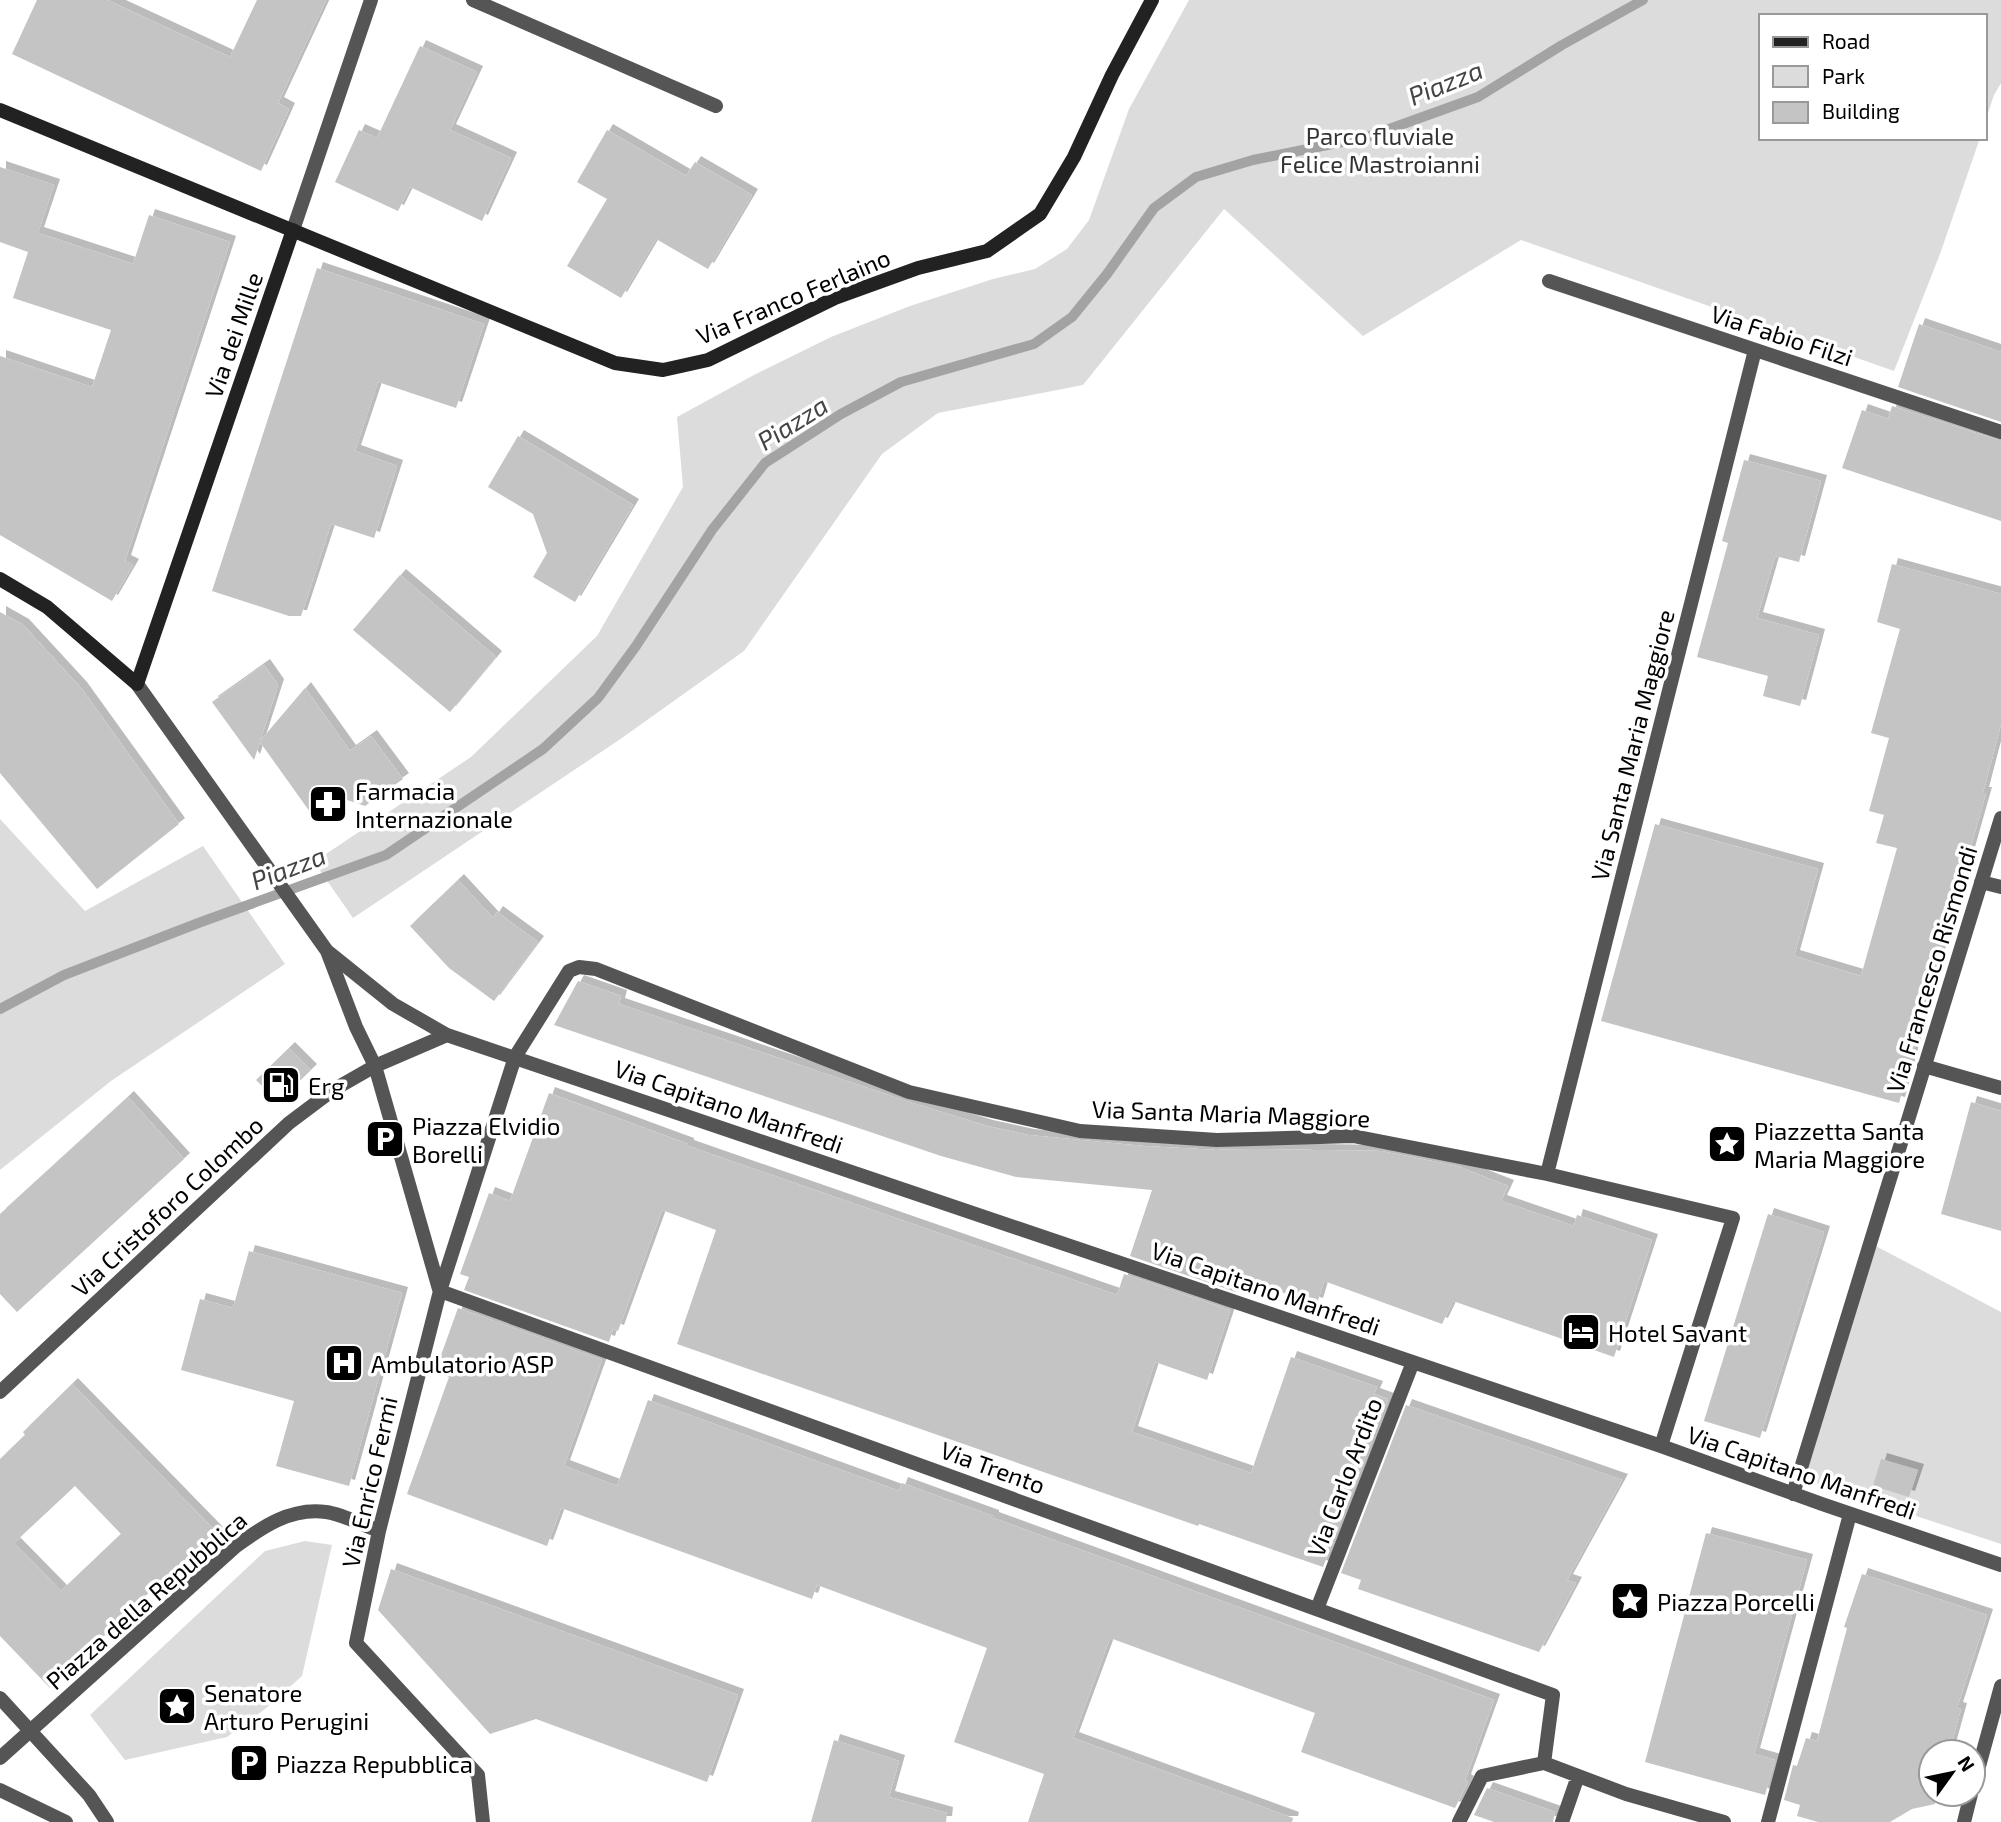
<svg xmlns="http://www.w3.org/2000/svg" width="2001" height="1822" font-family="'Exo 2',sans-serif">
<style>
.green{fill:#dcdcdc}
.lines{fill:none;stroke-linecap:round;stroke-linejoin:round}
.stream{stroke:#a3a3a3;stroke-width:10}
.building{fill:#c4c4c4;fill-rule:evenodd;filter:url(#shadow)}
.street{stroke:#555;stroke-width:14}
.secondary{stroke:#222;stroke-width:14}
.labels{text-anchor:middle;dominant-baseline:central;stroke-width:7;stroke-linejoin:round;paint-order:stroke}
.park-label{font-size:24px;fill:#333;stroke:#fff}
.street-label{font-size:24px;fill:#000;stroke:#fff}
.poi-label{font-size:24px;fill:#000;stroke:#fff;text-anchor:start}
.water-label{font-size:26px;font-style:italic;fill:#444;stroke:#fff}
</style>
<defs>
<filter id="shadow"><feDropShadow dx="6" dy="-6" stdDeviation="0" flood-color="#0004"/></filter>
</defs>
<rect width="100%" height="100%" fill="#fff"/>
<!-- green -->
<path class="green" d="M1189,0H2001V83L1994,95L1985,122V16H1761V138H1980L1940,254L1894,371L1521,240L1363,336L1224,209L1083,385L938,413L882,454L744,651L619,740L353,918L314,862L471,757L597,636L683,487L677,417L754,375L831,337L910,306L993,279L1035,269L1067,249L1089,220L1129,109Z
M0,819L85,911L203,846L285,964L111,1081L0,1170Z
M1870,1243L2001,1312V1544L1798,1477Z
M305,1541L332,1545L302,1676L265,1709L227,1737L125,1760L90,1715L265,1551Z"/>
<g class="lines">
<!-- stream -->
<path class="stream" d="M0,1009L64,975L201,922L386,855L543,749L598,698L636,646L712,530L765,463L841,414L901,382L1034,344L1072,317L1107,274L1154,208L1196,177L1253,160L1367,137L1478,97L1562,45L1643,0"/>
</g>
<!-- building -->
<path class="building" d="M37,0H107L230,57L257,0H326L278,103L289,109L261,171L12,54Z
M420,46L477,72L450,130L511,158L482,221L410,187L398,211L335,182L359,130L377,138Z
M607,130L686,176L695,162L752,195L708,269L656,239L621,298L567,266L607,199L577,182Z
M0,167L54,185L38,233L133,264L149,215L230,242L125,561L133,565L112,601L0,535V356L92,387L111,330L13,298L28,252L0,242Z
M317,268L484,324L456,408L378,382L355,451L397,466L374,538L331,524L301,616H289L212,591Z
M1919,324L2001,352V422L1898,387Z
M1892,406L2001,441V521L1842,468L1862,410L1888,419Z
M518,436L633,505L575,602L533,577L547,553L533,514L488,487Z
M1744,460L1821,481L1799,562L1775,556L1757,618L1819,635L1800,706L1763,696L1768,676L1697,657L1728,543L1722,541Z
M1892,564L2001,594V724L1983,793H1986L1965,867H1963L1899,1103L1601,1021L1655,824L1818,869L1794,956L1861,976L1897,848L1876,843L1884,815L1869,811L1889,738L1871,733L1900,629L1877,622Z
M400,575L496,657L450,712L353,630Z
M0,612L23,625L81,688L179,824L97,889L0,773Z
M264,665L278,685L260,741L305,688L350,751L371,736L403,779L365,806L344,799L315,819L260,742L254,760L212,702Z
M458,880L493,918L497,912L538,942L494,1001L449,968L410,926Z
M578,981L621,996L619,1004L906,1101L987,1126L1028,1135L1143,1146L1216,1150L1254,1149L1381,1151L1457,1166L1508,1186L1501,1201L1574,1226L1577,1215L1652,1240L1614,1357L1453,1301L1442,1324L1324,1281L1317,1304L1241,1279L1236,1292L1130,1256L1152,1190L1016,1177L941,1156L554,1025Z
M289,1048L311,1070L278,1102L256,1080Z
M549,1093L688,1144V1146L1117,1295L1124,1274L1230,1310L1207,1380L1155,1362L1132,1432L1251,1473L1291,1357L1377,1387L1374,1394L1388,1399L1323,1567L1199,1524L1198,1526L677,1344L716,1230L662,1210L618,1331L613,1329L609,1342L464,1290L469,1277L460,1274L489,1193L510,1201Z
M128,1097L184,1159L17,1312L0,1294V1214Z
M1971,1102L2001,1111V1231L1941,1214Z
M1768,1214L1824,1232L1760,1438L1704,1421Z
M249,1251L402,1293L349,1486L276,1466L294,1401L181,1370L200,1299L233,1308Z
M458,1308L602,1360L564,1466L617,1486L648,1400L899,1491L902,1483L993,1516V1518L1494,1700L1465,1780L1468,1782L1455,1808L1301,1752L1315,1713L1110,1638L1073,1738L1293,1818L1292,1822H1028L1044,1774L954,1742L987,1648L817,1585L812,1599L561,1508L547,1546L407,1494L449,1377L435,1372Z
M72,1384L218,1534L168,1583L164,1578L50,1688L0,1636V1459L25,1435L23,1432ZM75,1486L121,1534L61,1591L14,1543Z
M1406,1405L1622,1480L1567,1580L1576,1583L1539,1652L1358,1589L1361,1580L1341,1573Z
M1881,1459L1918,1470L1909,1497L1873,1486Z
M1706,1533L1807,1560L1754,1754L1775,1760L1765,1795L1645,1762Z
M391,1569L738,1695L707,1782L536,1719L490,1734L378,1610Z
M1862,1574L1987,1615L1957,1708L1961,1709L1949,1752H1931V1794H1938L1935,1804L1912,1809L1890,1822H1818L1797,1816L1800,1805L1784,1800L1793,1765L1797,1766L1806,1738L1817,1741L1847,1628L1844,1627Z
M834,1740L899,1761L889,1797L947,1813L946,1822H811Z
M1487,1788L1555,1812L1553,1822H1494L1474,1815Z"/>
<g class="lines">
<!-- street -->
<path class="street" d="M473,0L716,106
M293,230L371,0
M1549,281L2001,432
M137,684L327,951L356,1027L375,1066L439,1289
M1981,882L2001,887
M327,951L393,1004L447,1035L1661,1446L1822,1504L2001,1565
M1924,1066L2001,1088
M1547,1174L1755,350
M440,1291L1553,1695L1544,1763
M0,1392L289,1123L333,1090L375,1066L447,1035
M1793,1494L2001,818
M1317,1609L1413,1362
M0,1698L89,1795L107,1822
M0,1758L235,1547C262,1527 291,1507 326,1512C342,1514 363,1525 379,1531
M1973,1788L2001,1686
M0,1790L66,1822
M483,1822L478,1775L356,1643L379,1531L440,1291L515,1057L569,971L579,967L596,969L909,1092L1080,1131L1217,1140L1353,1136L1547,1174L1733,1218L1661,1446
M1459,1822L1482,1776L1544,1763L1626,1794L1724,1822
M1562,1822L1578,1776
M1768,1822L1850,1514
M1964,1822L1971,1794"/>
<!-- secondary -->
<path class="secondary" d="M0,110L615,363L663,370L708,360L835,298L918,268L987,251L1040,214L1074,157L1112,75L1152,0
M0,579L47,607L137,684L293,230"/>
</g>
<!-- icons -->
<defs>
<g id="pharmacy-square" transform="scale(2.0125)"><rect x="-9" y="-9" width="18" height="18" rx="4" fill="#000" stroke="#fff"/><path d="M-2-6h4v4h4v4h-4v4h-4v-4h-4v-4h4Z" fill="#fff"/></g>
<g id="fuel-square" transform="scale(2.0125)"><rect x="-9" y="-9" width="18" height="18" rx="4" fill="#000" stroke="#fff"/><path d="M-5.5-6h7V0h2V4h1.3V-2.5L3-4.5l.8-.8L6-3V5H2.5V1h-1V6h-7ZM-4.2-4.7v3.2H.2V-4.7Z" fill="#fff"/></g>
<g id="parking-square" transform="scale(2.0125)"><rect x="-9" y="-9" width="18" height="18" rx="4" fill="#000" stroke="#fff"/><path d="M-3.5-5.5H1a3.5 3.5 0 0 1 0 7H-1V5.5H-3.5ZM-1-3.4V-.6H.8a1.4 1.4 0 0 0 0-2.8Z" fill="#fff"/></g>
<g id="sight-square" transform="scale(2.0125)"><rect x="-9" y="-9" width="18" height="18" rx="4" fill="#000" stroke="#fff"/><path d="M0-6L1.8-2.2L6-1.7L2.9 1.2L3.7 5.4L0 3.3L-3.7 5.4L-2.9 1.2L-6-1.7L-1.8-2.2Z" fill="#fff"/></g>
<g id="hotel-square" transform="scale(2.0125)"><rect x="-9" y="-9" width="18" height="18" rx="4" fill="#000" stroke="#fff"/><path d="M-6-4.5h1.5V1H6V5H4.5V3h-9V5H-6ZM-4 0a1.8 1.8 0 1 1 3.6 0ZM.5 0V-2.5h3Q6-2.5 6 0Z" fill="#fff"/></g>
<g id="hospital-square" transform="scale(2.0125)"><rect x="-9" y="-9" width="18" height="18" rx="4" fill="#000" stroke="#fff"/><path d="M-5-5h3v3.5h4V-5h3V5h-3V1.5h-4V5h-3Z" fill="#fff"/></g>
</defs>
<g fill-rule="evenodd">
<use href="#pharmacy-square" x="328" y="804"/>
<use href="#fuel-square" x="281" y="1085"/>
<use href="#parking-square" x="385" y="1139"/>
<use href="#sight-square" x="1727" y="1144"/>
<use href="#hotel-square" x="1581" y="1332"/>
<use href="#hospital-square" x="344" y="1363"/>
<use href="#sight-square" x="1630" y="1601"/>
<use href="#sight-square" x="177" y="1706"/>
<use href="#parking-square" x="249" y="1763"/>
</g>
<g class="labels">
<!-- park labels -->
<g class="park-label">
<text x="1380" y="135">Parco fluviale<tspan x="1380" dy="28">Felice Mastroianni</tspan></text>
</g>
<!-- street labels -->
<g class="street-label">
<text transform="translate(793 296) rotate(-23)">Via Franco Ferlaino</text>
<text transform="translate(233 335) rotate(-71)">Via dei Mille</text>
<text transform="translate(1782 335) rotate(18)">Via Fabio Filzi</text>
<text transform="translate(1632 745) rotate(-76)">Via Santa Maria Maggiore</text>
<text transform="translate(1931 969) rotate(-73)">Via Francesco Rismondi</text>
<text transform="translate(729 1106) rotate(19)">Via Capitano Manfredi</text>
<text transform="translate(1231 1113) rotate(2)">Via Santa Maria Maggiore</text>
<text transform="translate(167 1206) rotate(-43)">Via Cristoforo Colombo</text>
<text transform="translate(1266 1288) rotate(19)">Via Capitano Manfredi</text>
<text transform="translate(993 1467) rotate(20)">Via Trento</text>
<text transform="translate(1802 1472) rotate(19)">Via Capitano Manfredi</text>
<text transform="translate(1344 1477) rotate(-69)">Via Carlo Ardito</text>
<text transform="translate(369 1482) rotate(-77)">Via Enrico Fermi</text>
<text transform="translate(146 1600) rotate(-41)">Piazza della Repubblica</text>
</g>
<!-- poi labels -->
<g class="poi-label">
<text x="355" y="790">Farmacia<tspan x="355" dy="28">Internazionale</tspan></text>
<text x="308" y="1085">Erg</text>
<text x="412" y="1125">Piazza Elvidio<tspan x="412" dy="28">Borelli</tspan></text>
<text x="1754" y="1130">Piazzetta Santa<tspan x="1754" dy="28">Maria Maggiore</tspan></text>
<text x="1608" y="1332">Hotel Savant</text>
<text x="371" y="1363">Ambulatorio ASP</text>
<text x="1657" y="1601">Piazza Porcelli</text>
<text x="204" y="1692">Senatore<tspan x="204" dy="28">Arturo Perugini</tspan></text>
<text x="276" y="1763">Piazza Repubblica</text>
</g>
<!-- water labels -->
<g class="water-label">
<text transform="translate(1445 82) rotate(-22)">Piazza</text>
<text transform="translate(792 422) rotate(-32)">Piazza</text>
<text transform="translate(288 867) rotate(-21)">Piazza</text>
</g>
</g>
<!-- legend -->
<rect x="1759" y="14" width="228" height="126" fill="#ffffff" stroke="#999999" stroke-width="2"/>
<rect x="1773" y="37" width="35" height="10" fill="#222222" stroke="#999999" stroke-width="2"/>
<text x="1822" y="49" font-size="21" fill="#000000">Road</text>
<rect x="1773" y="66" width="35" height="21" fill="#dcdcdc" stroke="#999999" stroke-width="2"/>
<text x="1822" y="84" font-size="21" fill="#000000">Park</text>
<rect x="1773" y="102" width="35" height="21" fill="#c4c4c4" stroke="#999999" stroke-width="2"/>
<text x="1822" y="119" font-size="21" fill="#000000">Building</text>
<!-- north arrow -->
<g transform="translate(1952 1773) rotate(57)"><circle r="33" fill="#ffffff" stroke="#999999" stroke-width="2"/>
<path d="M0-5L12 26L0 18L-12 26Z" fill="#000000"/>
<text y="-10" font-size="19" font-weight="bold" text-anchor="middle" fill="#000000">N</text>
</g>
</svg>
